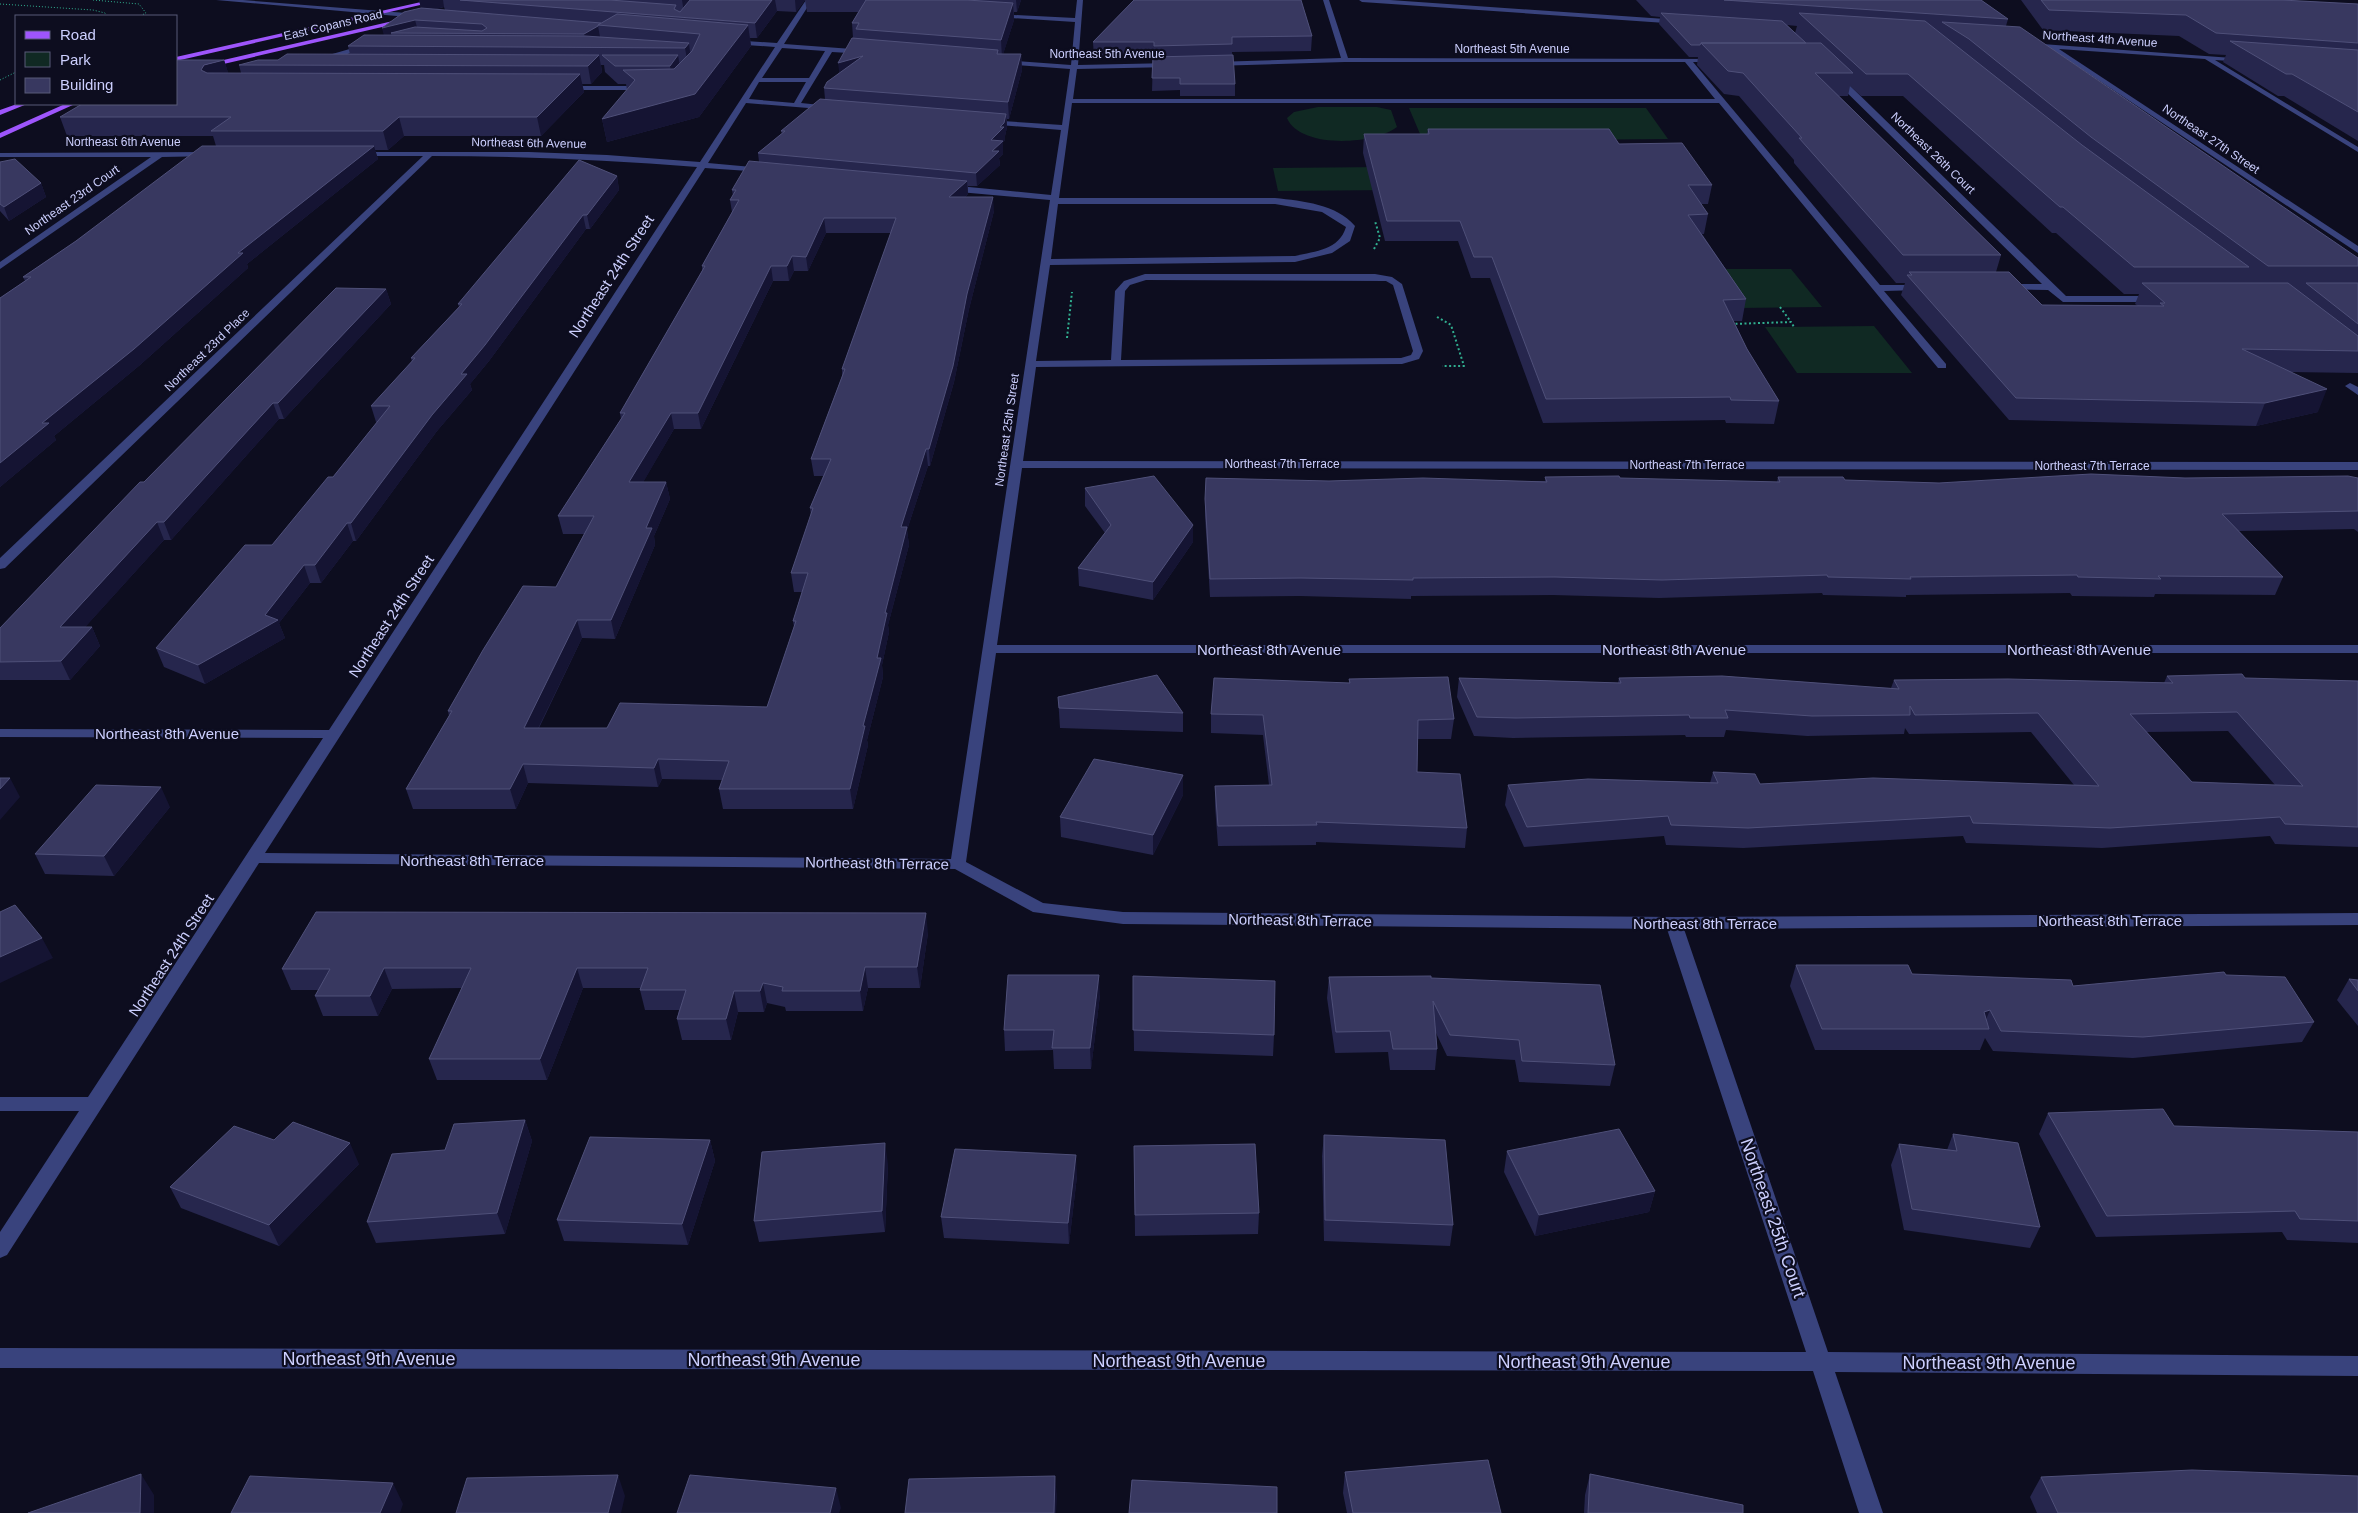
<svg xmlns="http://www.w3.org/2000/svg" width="2358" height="1513" font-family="Arial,sans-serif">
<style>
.green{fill:#102923}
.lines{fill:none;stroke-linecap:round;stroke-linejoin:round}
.path-far1{stroke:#30ae8f;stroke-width:1;stroke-dasharray:1 2;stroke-linecap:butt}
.path{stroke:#30ae8f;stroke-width:2;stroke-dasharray:2 2.5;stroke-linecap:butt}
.minor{fill:#39437d;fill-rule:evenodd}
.major{fill:#9e55fc;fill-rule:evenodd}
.wall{fill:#26264d;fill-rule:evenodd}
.shaded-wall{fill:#151433}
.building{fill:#383860;stroke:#4f5079;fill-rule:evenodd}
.labels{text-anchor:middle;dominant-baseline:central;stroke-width:4.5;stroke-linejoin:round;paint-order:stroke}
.far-street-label{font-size:12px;fill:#cccffe;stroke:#0d0d1f}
.street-label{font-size:15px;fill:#cccffe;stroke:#0d0d1f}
.near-street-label{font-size:18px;fill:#cccffe;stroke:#0d0d1f}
</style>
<rect width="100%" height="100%" fill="#0d0d1f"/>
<!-- green -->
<path class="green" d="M1318,107H1377L1391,110L1397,127C1374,145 1300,149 1287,118L1294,112Z
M1409,108H1646L1668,139L1423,141Z
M1384,167L1392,190L1278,191L1273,168Z
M1715,269H1791L1822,307L1740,308Z
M1874,326L1912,373H1797L1765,327Z"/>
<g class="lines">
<!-- path-far1 -->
<path class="path-far1" d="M93,0L139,4L146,13L140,16
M0,4L93,10L105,13L107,16
M0,80L16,72"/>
<!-- path -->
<path class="path" d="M1374,249L1380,238L1375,221
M1780,307L1791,322
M1437,317L1451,325L1464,366H1442
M1731,324L1791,322L1794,327
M1067,338L1072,292"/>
<!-- minor -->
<path class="minor" d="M216,0H243L419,14L422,16L419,18Z
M806,0H812L784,44L866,50L869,52L866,54L832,52L801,103L830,106L834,108L833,110L746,103L708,163L763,168L767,170L763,172L705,168L265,853L951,859L1050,200L948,191L944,188L948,185L1051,195L1061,130L987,124L983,122L987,120L1062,125L1070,69L1003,64L999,62L1003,60L1071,65L1075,22L995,17L993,14L1075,18L1077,0H1083L1078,65L1172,63L1176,65L1172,67L1077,69L1073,99H1715L1685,62H1345L1213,66L1209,64L1213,62L1341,58L1323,0H1329L1348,58L1719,59V61L1717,62H1693L1880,285H1925L1927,287L1922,290L1884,291L1946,364V368H1938L1719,103H1072L1059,198H1275C1303,201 1336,204 1355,226L1350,241L1332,253L1295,262L1050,265L1036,361L1111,360L1115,291L1124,281L1145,274H1375L1392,277L1402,284L1423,351L1419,359L1402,364L1036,367L1023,461L2358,462V470L1022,468L997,645H2358V653H996L966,862L1043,903L1123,912L1674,917L2358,913V925L1684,929L1828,1352L2358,1356V1376L1835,1372L1883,1513H1859L1813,1371L0,1368V1348L1806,1352L1667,929L1123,924L1033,912L955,869L259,863L7,1255L0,1258V1232L79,1111H0V1097H88L323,738L0,737V729L329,730L697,167C608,160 521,156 432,156L5,568L0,569V558L423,156H353V152H529L607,155L700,162L775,47L731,44L728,42L731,40L777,43ZM782,48L825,51L809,78H762ZM759,82H806L794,103L749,99ZM1058,204H1275L1322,212L1346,227C1339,250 1316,251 1295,256L1051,259ZM1146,280L1386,281L1393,285L1413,351L1411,355L1401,358L1121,360L1125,291L1130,285Z
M1359,0H1390L1680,20L1683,22L1680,24L1362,2Z
M2030,43L2246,59V61L2244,62L2215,60L2358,147V152L2205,59L2059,49L2358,246V253L2050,48L2028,46L2027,45Z
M360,46L372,48L319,61L315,59Z
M1832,74H1838L2066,296H2157L2162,299L2157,302H2063L2048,290L2002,289L2000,287L2005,284H2042L1832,78Z
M563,86H645L649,88L645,90H560L559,88Z
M211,152H214V156L162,157L0,269V262L151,157H0V153Z
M2350,383L2358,387V395L2345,386Z"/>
<!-- major -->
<path class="major" d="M430,0H442L176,61V57Z
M406,18L408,21L176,75V71Z
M17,104H27L0,115V110Z
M65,104H75L0,138V133Z"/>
</g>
<!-- wall -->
<path class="wall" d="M419,0H805L796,12L777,11L757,38H750L751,46L699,117L607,142L602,119L627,90L626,84H618L605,72L604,65H601L602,72L591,84H582L584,92L541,136H404L388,150H375L378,159L247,264L248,268L140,365L54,436L56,440L0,487V298L25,281L23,277L216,146L213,136H67L60,117L224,60L228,73H241L239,65L278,60L350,54L348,46L384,35L421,8ZM444,7L445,10L435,9L441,8Z
M805,0H1075H1021L1017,12H1014V20L1003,54H1021L1022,70L1009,119H1007V127L1005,136V140L1003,142V154L999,158L1000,165L977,186H968V194L965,197L994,211L969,309L954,382L930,466H928L907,530L909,545L888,625L889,632L882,665L883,677L867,740L868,745L853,809H723L719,789L722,780L662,779L658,787L528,783L516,809H413L406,789L449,716L448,711L556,587L584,534H563L558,516L621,419L620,413L702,271V266L732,212L730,200L733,196L732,190L759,162L758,153L782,134L781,131L825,99L824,88L839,73L853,38L852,23L858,12H807ZM826,233H891L842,369V376L811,459L814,476H823L810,508L811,516L791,573L794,592H802L793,621L794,627L767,707L607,728H539L582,638L615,639L655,545L654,536L670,499L666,482H643L674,429H701L773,281H789L794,271H808Z
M1134,0L1312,36L1311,51L1232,52L1235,84V96H1180V90L1152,91L1153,57H1094L1093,42Z
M1636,0H1981L2008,19L2006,26L2358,258V373L2290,372L2318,412L2256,426L2009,420L1901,295L1905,283H1896L1794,163V160L1739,96L1724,94L1697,65L1698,57H1689L1659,24L1660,17L1651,16ZM1787,25L1797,26L1795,33ZM1850,86L1861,96H1903L2052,233H2056L2124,294H2139L2135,304L2138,306L2042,305L1996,272L2001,255L1839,96H1848Z
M2021,0H2282L2358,4V141L2284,96H2278L2223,62L2226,55L2209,54L2179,36L2043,30Z
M1428,129L1619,144L1712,185L1708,204H1701L1708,214L1704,234H1702L1746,299L1742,321H1734L1747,349L1779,401L1774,424L1726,423L1725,420L1543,423L1490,278H1471L1458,241H1385L1363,153L1364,134H1427Z
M0,162L41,183L46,197L9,221L0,211Z
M617,176L619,190L590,229H586L489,361L470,384L472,390L437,431L356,541H353L321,583H310L279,623L285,638L205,684L164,667L156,648L272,545L333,477L377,422H376L371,406L412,362L411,358L459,307L458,304Z
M386,289L391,304L284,419H279L171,540H164L85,627H92L100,646L70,680H0V628L144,482Z
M1545,477L1777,482L1778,477L1845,480L1939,483L2185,478H2358V532L2354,529L2239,531L2283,577L2275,595L2155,594L2154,597L2072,596L2070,593L1906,595V597L1823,595L1822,593L1659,598L1553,595L1411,596V599L1300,596L1210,597L1205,516V499L1329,481H1545Z
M1085,488L1193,525V542L1153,600L1079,586L1078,568L1105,533L1085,506Z
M2167,676L2358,681V847L2275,844L2270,836L2102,848L1966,843L1963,836L1743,848L1666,845L1664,836L1524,847L1505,805L1508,785L1710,783L1713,772L1760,784L2074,785L2031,732L1909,734L1905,728L1904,734L1807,736L1726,730L1724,737H1686L1685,735L1513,738L1474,736L1457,697L1459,678L1618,683L1619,678L1891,688L1894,680L2164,683ZM2228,731L2275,785L2192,782L2147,732Z
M1349,679L1454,719L1451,739H1418L1417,772L1467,828L1465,848L1316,842V845L1218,846L1215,806V786L1269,785L1263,735L1211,733V714L1349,683Z
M1058,697L1183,713V732L1060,728Z
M1183,775V795L1153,855L1061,837L1060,817Z
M170,807L114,876L45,874L35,854Z
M928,933L920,988H868L863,1011H786L785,1007L767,1003L764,1012H738L731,1040H682L677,1019L679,1010H645L640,990V988H583L547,1080H437L429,1059L462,988L392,989L378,1016H323L315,996L318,990H291L282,969Z
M1796,965L2073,986L2226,975L2314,1022L2302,1042L2133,1058L1993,1051L1985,1038L1980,1050H1815L1790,986Z
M1133,976L1274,1035L1273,1056L1134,1051Z
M1329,977L1431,978L1615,1065L1610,1086L1519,1082L1515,1060L1447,1056L1436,1033L1437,1049L1435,1070H1390L1388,1052L1335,1053L1327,998Z
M2349,979L2358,980V1026L2337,1000Z
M1100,995L1091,1069H1054L1053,1050L1005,1051L1004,1030Z
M2048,1113L2174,1126L2358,1132V1243L2287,1240L2282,1232L2096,1237L2039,1134Z
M525,1120L532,1141L505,1234L376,1243L367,1222L445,1150Z
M1953,1134L2040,1227L2030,1248L1904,1230L1891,1165L1899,1144L1947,1150Z
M1324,1135L1453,1225L1450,1246L1324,1241L1322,1156Z
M710,1140L715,1161L688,1245L564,1241L557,1220Z
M1134,1146L1259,1213L1258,1234L1135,1236Z
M1507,1151L1655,1191L1649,1212L1535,1236L1504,1172Z
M359,1164L279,1246L181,1208L170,1187Z
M888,1164L885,1232L759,1242L754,1221Z
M1077,1176L1069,1244L944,1238L941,1217Z
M1345,1472L1501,1513H1347L1343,1493Z
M1590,1474L1743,1513H1584L1585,1495Z
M2041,1477L2358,1513H2037L2030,1497Z"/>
<!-- shaded-wall -->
<path class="shaded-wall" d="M419,0H443L444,7L422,12Z
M682,0H695L684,13Z
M772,0H775L777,11L757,38L755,23Z
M795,0H805L796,12Z
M1016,0H1021L1017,12Z
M1013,3L1014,20L1002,58L1001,40Z
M415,20L418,31L391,33L392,38L385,40L382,28Z
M748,25L751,46L699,117L607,142L602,119Z
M598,26L600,37L587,45L584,34Z
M689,43L691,61L688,65L685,48Z
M1021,54L1022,70L1009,119L1008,102Z
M599,55L602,72L591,84L588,66Z
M678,55L681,73L673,84L670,66Z
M863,56L840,78L838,63Z
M224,60L230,78L210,83L201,70L204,65Z
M580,74L584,92L541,136L537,117Z
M1006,114L1007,127L1005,136V140L1003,142V154L999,158L1000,165L977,186L976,173L991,140L1000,127Z
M399,117L404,136L388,150L383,131Z
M374,146L378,159L247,264L248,268L140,365L54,436L56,440L0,487V463L42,423L238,253Z
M617,176L619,190L590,229L587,215Z
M967,181L968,194L950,211L949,197Z
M41,183L46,197L9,221L4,207Z
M993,197L994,211L969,309L954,382L930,466L929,449L967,294Z
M583,215L586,229L489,361L470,384L472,390L437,431L356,541L351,523L432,415L461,374Z
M824,218L826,233L808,271L806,257Z
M792,256L794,271L789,281L787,266Z
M771,266L773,281L701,429L698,413Z
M386,289L391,304L284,419L278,403Z
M2327,389L2318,412L2256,426L2265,403Z
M273,403L279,419L171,540L164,522Z
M671,413L674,429L633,500L629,482Z
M926,449L928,466L907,530L909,545L888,625L889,632L882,665L883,677L867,740L868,745L853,809L850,789L877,658L901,527Z
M666,482L670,499L654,536L655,545L615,639L611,620L646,528Z
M157,522L164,540L68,646L60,627Z
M347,523L353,541L321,583L315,565Z
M1193,525V542L1153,600V582Z
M304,565L310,583L279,623L285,638L205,684L198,665L265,615Z
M577,620L582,638L529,747L524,728Z
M92,627L100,646L70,680L61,661Z
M658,759L662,779L658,787L654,768Z
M523,764L528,783L516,809L510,789Z
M1183,775V795L1153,855V835Z
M10,778L20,797L0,820V789Z
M161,787L170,807L114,876L104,856Z
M926,913L928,933L920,988L917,967Z
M42,938L53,958L0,983V957Z
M865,967L868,988L863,1011L860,991Z
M384,968L392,989L378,1016L370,996Z
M577,968L583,988L547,1080L540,1059Z
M1099,975L1100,995L1091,1069L1090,1048Z
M763,983L767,1003L764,1012L760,991Z
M734,991L738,1012L731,1040L726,1019Z
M1990,1010L1982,1029L1984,1012Z
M525,1120L532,1141L505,1234L497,1213Z
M710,1140L715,1161L688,1245L682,1224Z
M350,1143L359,1164L279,1246L269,1225Z
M885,1143L888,1164L885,1232L882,1211Z
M1076,1155L1077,1176L1069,1244L1068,1223Z
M1655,1191L1649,1212L1535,1236L1539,1215Z
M141,1474L154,1495V1513H140Z
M618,1475L625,1496L621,1513H608Z
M1055,1476L1057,1497L1056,1513H1054Z
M393,1483L403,1504L400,1513H380Z
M836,1488L841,1508L839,1513H830Z"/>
<!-- building -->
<path class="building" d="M460,0H610L676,5L674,9L680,12L690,0H772L755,23Z
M866,0H967L1013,3L1001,40L856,29L859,23H852Z
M1134,0H1301L1312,36L1232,37V44L1154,46V42H1093Z
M1724,0H1981L2008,19Z
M2041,0H2282L2358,4V43L2216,33L2186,15L2049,10Z
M421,8L601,23L598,25V26L584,34L391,33L415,27L482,31L487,28L482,24L415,20L382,28L404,12Z
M1661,13L1782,21L1806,43H1701L1700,45H1691Z
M1799,13L1925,21L2082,145L2249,267H2134L2063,207H2060L1908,74H1866Z
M617,14L748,25L695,94L602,119L635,80L623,70L674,69L692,51L700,34L598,25Z
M1942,22L2020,27L2358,258V266H2268L2091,137L1969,39Z
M364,35L585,36L689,43L685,48L348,46Z
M852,38L998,50L997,54H1021L1008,102L824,88L827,82L863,56L838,63Z
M2230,41L2358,50V112L2292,74H2286Z
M1701,43H1821L1853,73H1815L2001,255H1903L1799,138H1802L1743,73L1728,71Z
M287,54L599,55L588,66L239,65L258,60H278Z
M602,55H678L670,66H615Z
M1233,55L1235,84H1180V78H1152L1153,57Z
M178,60H224L204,65L201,70L207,73L580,74L537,117H399L383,131H211L231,117H60L82,104H176V61Z
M820,99L1006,114L1004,123L1000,127H1004L991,140L1003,141L992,151H999L976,173L758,153L785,131H781Z
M1428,129H1609L1619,144L1682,143L1712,185H1688L1708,214L1688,215L1746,299L1723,300L1747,349L1779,401L1731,400L1730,397L1546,399L1492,257H1474L1460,221H1387L1364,134H1429Z
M202,146H374L238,253H243L134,349L42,423H49L0,463V298L31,277H23L76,241Z
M15,159L41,183L4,207L0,204V162Z
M579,160L617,176L587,215H583L485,345L461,374H467L432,415L351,523H347L315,565H304L265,615L278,620L198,665L156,648L245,545H272L328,477H333L390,406H371L415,358H411L462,304H458Z
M749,161L967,181L949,197H993L967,294L953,366L929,449H926L901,527H907L885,613H887L877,658H881L863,726H865L850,789H719L729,761L658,759L654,768L523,764L510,789H406L452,711H448L483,650L523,586L556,587L594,516H558L625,413H620L705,266H702L739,200H730L736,190H732ZM824,218H896L842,369H845L811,459H831L810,508H813L791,573H808L793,621H796L767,707L620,703L607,728H524L577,620H611L652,528H646L666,482H629L671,413H698L771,266H787L792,256L806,257Z
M1909,272H2009L2042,305L2164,306L2160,303H2165L2142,283H2288L2358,336V351L2242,349L2327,389L2265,403L2016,398L1907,275H1912Z
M2306,283H2358V324Z
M336,288L386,289L278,403H273L164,522H157L60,627H92L61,661L0,662V628L140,482H144Z
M2091,474L2185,478L2348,476L2358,478V511L2222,514L2283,577L2158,576L2161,579L2078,577L2077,575L1910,577L1911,579L1828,577L1827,575L1662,580L1555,577L1413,578V580L1301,578L1210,579L1205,499L1206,478L1329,481L1423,478L1547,482L1545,477L1619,476L1620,478L1780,482L1778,477H1843L1845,480L1939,483Z
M1154,476L1193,525L1153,582L1078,568L1111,525L1085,488Z
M2242,674L2245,678L2358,681V827L2285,824L2280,817L2110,828L1973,823L1970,816L1748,828L1671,825L1668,816L1527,827L1508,785L1588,779L1718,783L1713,772L1755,774L1760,784L1873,778L2099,786L2038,713L1915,715L1910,706V715L1812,716L1725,710L1728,718H1690L1689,715L1516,718L1477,717L1459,678L1621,683L1619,678L1722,676L1899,689L1894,680L2008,679L2173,683L2167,676ZM2237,712L2303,786L2192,782L2130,714Z
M1157,675L1183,713L1059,708L1058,697Z
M1448,677L1454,719L1418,720L1417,772L1460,774L1467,828L1316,822L1317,825L1218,826L1215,786L1272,785L1263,715L1211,714L1214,678L1350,683L1349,679Z
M1094,759L1183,775L1153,835L1060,817Z
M0,778H10L0,789Z
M96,785L161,787L104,856L35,854Z
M15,905L42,938L0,957V912Z
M316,912L926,913L917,967H865L860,991H782L783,987L763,983L760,991H734L726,1019H677L686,990H640L648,968H577L540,1059H429L471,968H384L370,996H315L330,969H282Z
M1796,965H1908L1912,974L2071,980L2073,986L2224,972L2226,975L2285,977L2314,1022L2143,1037L2001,1031L1990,1010L1984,1012L1989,1029H1822Z
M1008,975H1099L1090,1048H1052L1054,1030H1004Z
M1133,976L1275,981L1274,1035L1133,1030Z
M1431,976V978L1600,985L1615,1065L1522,1061L1519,1040L1450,1035L1433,1001L1437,1049H1393L1390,1031L1336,1032L1329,977Z
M2349,979L2358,980V991Z
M2163,1109L2174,1126L2358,1132V1221L2300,1219L2295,1211L2107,1216L2048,1113Z
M525,1120L497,1213L367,1222L392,1154L445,1150L454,1124Z
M293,1122L350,1143L269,1225L170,1187L234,1126L274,1140Z
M1619,1129L1655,1191L1539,1215L1507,1151Z
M1953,1134L2018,1143L2040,1227L1912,1209L1899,1144L1957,1151Z
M1324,1135L1445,1140L1453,1225L1325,1220Z
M590,1137L710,1140L682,1224L557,1220Z
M885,1143L882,1211L754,1221L762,1152Z
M1255,1144L1259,1213L1135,1215L1134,1146Z
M955,1149L1076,1155L1068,1223L941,1217Z
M1488,1460L1501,1513H1353L1345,1472Z
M2192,1470L2358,1476V1513H2058L2041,1477Z
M141,1474L140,1513H28Z
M1590,1474L1743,1505V1513H1588Z
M618,1475L608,1513H456L467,1478Z
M690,1475L836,1488L830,1513H677Z
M250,1476L393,1483L380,1513H231Z
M1055,1476L1054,1513H905L909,1479Z
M1132,1480L1277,1487V1513H1129Z"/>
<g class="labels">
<!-- far-street labels -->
<g class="far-street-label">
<text transform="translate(333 25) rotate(-13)">East Copans Road</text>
<text transform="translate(2100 39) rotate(4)">Northeast 4th Avenue</text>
<text x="1512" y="49">Northeast 5th Avenue</text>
<text x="1107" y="54">Northeast 5th Avenue</text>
<text transform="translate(2211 139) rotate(34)">Northeast 27th Street</text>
<text x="123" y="142">Northeast 6th Avenue</text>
<text transform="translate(529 143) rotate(1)">Northeast 6th Avenue</text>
<text transform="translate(1933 153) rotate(44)">Northeast 26th Court</text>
<text transform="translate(72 200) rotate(-35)">Northeast 23rd Court</text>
<text transform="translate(207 350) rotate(-44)">Northeast 23rd Place</text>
<text transform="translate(1007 430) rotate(-82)">Northeast 25th Street</text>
<text x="1282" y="464">Northeast 7th Terrace</text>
<text x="1687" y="465">Northeast 7th Terrace</text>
<text x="2092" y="466">Northeast 7th Terrace</text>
</g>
<!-- street labels -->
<g class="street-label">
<text transform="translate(611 276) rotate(-57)">Northeast 24th Street</text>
<text transform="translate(391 616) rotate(-57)">Northeast 24th Street</text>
<text x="1269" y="649">Northeast 8th Avenue</text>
<text x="1674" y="649">Northeast 8th Avenue</text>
<text x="2079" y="649">Northeast 8th Avenue</text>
<text x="167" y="733">Northeast 8th Avenue</text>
<text x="472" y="860">Northeast 8th Terrace</text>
<text transform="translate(877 863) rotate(1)">Northeast 8th Terrace</text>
<text transform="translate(1300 920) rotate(1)">Northeast 8th Terrace</text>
<text x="2110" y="920">Northeast 8th Terrace</text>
<text x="1705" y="923">Northeast 8th Terrace</text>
<text transform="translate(171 955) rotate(-57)">Northeast 24th Street</text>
</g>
<!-- near-street labels -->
<g class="near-street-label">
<text transform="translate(1773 1218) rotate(71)">Northeast 25th Court</text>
<text x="369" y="1359">Northeast 9th Avenue</text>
<text x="774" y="1360">Northeast 9th Avenue</text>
<text x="1179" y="1361">Northeast 9th Avenue</text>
<text x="1584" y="1362">Northeast 9th Avenue</text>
<text x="1989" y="1363">Northeast 9th Avenue</text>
</g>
</g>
<!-- legend -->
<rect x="15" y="15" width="162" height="90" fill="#0d0d1f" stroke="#595b78"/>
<rect x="25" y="31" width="25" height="8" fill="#9e55fc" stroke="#595b78"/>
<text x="60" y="40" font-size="15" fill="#cccffe">Road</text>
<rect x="25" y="52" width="25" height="15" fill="#102923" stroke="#595b78"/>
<text x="60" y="65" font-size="15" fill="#cccffe">Park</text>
<rect x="25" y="78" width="25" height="15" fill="#383860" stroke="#595b78"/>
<text x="60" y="90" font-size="15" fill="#cccffe">Building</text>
</svg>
